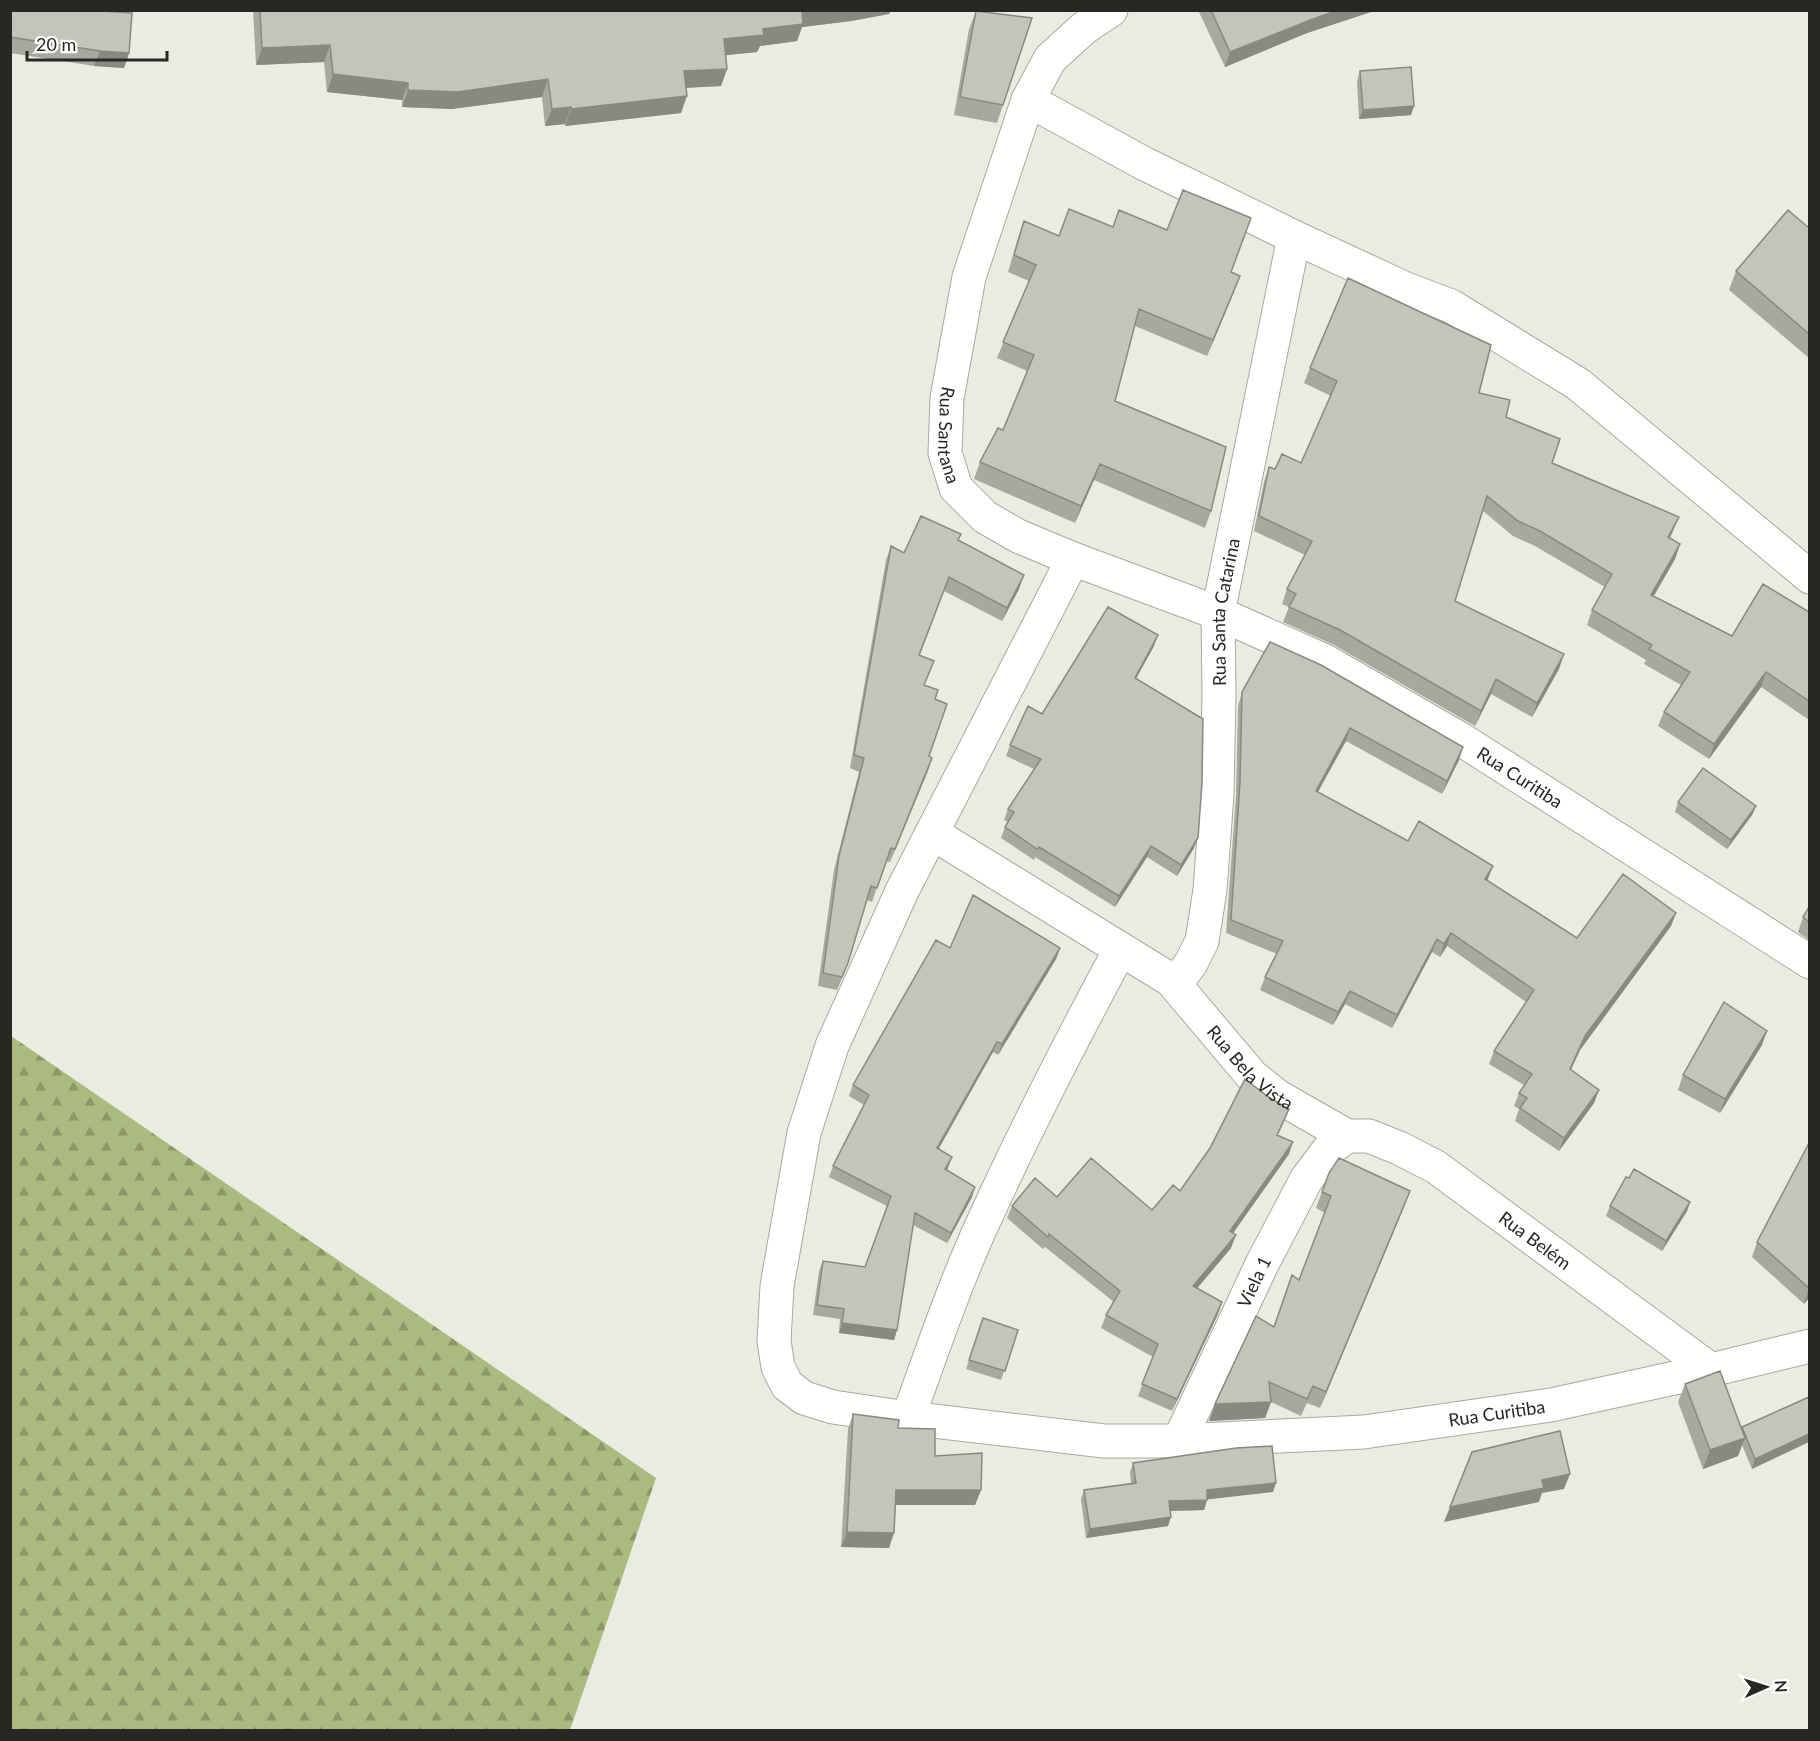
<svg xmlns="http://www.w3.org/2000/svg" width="1820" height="1741" font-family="Lato,sans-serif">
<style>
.forest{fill:url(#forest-firs)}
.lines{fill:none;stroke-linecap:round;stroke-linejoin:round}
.minor-casing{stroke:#a7aa9f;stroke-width:35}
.minor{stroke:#fff;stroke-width:33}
.wall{fill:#a7a99f}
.shaded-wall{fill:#888a82}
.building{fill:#c2c5b9;stroke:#888a82;stroke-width:1.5}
.labels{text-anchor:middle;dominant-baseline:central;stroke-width:4.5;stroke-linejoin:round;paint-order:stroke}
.street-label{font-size:18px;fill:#272824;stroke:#fff}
</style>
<defs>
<pattern id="forest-firs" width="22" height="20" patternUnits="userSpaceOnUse" patternTransform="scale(1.5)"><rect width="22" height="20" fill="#acb97f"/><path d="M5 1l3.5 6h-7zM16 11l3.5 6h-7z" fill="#8c9668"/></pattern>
</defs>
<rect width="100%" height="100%" fill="#e9ece0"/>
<!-- forest -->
<path class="forest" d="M11,1036L656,1478L570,1730H11Z"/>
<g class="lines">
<!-- minor casing -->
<g class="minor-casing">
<g id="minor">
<path id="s1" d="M1111,10L1084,28L1050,59L1028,100L969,277L947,398L945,453L956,488L985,517L1018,536L1073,559L1218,613L1325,661L1462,740L1810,962"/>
<path d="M1028,100L1143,163L1294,237L1406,289L1451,306L1578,384L1810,577"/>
<path id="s2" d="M1073,559L902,891L832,1046L804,1133L777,1286L774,1341L778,1367L787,1385L804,1398L833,1407L908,1418L1104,1441H1179L1364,1432L1551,1405L1711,1370L1810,1346"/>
<path id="s3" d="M932,833L1171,980L1252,1076L1277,1096L1347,1136H1369L1399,1148L1436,1167L1711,1370"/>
<path id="s4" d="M1171,980L1183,974L1191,963L1202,941L1210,890L1217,794L1219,694L1218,613L1294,237"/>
<path d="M908,1418C931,1354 953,1289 981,1227C1024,1132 1071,1041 1120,950"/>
<path id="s5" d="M1179,1441L1262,1264L1306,1180L1329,1149L1347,1136"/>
</g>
</g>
<!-- minor -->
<use href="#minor" class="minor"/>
</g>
<!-- wall -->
<path class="wall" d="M10,10L129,53L124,68L94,66L10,53Z
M253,10H891L889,14L851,21L802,27L797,41L760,46L757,52L726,55L727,69L721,86L686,88L681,113L565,126V124L545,126L542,97L452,109L402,107V100L327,92L324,62L256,65Z
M1198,10H1377L1307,33L1225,67Z
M976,11L1003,105L997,123L954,115L969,29Z
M1360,71L1411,115L1359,119L1357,81Z
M1024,221L1059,236L1231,272L1234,292L1207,356L1135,326L1115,401L1211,511L1205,528L1094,480L1075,523L974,479L980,462L1003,430L1027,371L997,358L1029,281L1008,272L1018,238Z
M1809,228V358L1729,290L1736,271Z
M1310,368L1479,393L1506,417L1552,463L1673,531L1670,538L1680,544L1675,559L1654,596L1732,636L1809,612V720L1761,687L1709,759L1658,726L1664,712L1681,685L1644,664L1646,660L1587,625L1592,610L1605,587L1535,546L1513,536L1483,511L1455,601L1559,669L1532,717L1491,694L1475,726L1334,645L1283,622L1289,607L1282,604L1287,589L1305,555L1254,531L1264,482L1269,467L1275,469L1301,463L1331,396L1304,383Z
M959,541L1019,589L1002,621L944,591L920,655L924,685L935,699L929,756L932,758L890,862L886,861L872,902L867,900L843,976L837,990L818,986L834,870L859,772L850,768L886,560L891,546L904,553Z
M1154,646L1136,678L1194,848L1177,876L1147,857L1115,907L1035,857L1034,860L1001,838L1005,827L1008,822L1004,820L1008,809L1034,769L1006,756L1010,745L1042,714Z
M1242,692L1463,747L1459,760L1442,794L1346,741L1318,792L1408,841L1487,881L1577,938L1676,913L1671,926L1580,1050L1571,1070L1599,1090L1594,1103L1559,1151L1515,1121L1519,1109L1514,1106L1519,1093L1524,1085L1489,1064L1494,1051L1526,1002L1447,946L1440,957L1432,952L1392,1028L1345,1004L1333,1025L1260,990L1265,977L1277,954L1226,933L1236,795L1238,706Z
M1678,802L1756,806L1752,815L1727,849L1675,812Z
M1809,907V940L1798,932L1803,917Z
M950,948H1060L1056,959L998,1055L993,1052L938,1149L948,1168L947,1170L972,1197L947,1243L913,1225L897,1330L894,1340L839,1333L840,1319L813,1315L819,1271L823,1261L865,1267L887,1206L829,1177L833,1166L864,1105L849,1096L853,1085Z
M1762,1045L1720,1113L1678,1090L1683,1075Z
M1284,1122L1278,1135L1289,1154L1233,1233L1231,1248L1197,1288L1218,1314L1172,1411L1138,1396L1153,1357L1101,1328L1106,1315L1114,1302L1045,1247L1043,1249L1007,1218L1012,1206L1057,1197L1152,1210L1180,1191Z
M1809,1143V1298L1804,1304L1752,1257L1757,1242Z
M1329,1173L1404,1207L1320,1408L1307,1403L1301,1416L1271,1402L1265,1418L1209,1421L1215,1404L1274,1326L1299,1280L1325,1213L1316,1208Z
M1690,1202L1687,1211L1662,1251L1606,1216L1610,1206Z
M983,1318L1018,1330L1001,1380L966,1369Z
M1685,1384L1741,1429L1742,1427L1809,1397L1752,1469L1742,1445L1738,1456L1703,1469L1678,1402Z
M853,1414L898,1428L981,1490L975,1505H895L889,1548L841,1547L848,1429Z
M1133,1463L1273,1492L1207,1499L1204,1510L1170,1511L1168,1526L1086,1538L1081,1499L1084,1490L1131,1483L1130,1472Z"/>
<!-- shaded-wall -->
<path class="shaded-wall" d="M891,10L889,14L851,21L802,27L797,41L760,46L757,52L718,56L724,39L802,11Z
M1338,10H1377L1307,33L1225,67L1230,52L1313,19Z
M330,45L324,62L256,65L262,48Z
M100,51L129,53L124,68L94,66Z
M727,69L721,86L678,88L684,71Z
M333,74L408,83L402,100L327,92Z
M548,79L542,97L452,109L402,107L408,90Z
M687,96L681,113L565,126L571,109Z
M1414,106L1411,115L1359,119L1363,110Z
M571,107L565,124L545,126L552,109Z
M1240,276L1234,292L1207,356L1213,340Z
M1100,464L1094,480L1075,523L1081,506Z
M1679,517L1673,531L1662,552L1668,537Z
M1680,544L1675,559L1646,609L1651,595Z
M1024,575L1019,589L1002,621L1007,608Z
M1158,635L1154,646L1131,688L1135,678Z
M1564,654L1559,669L1532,717L1537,703Z
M1766,672L1761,687L1709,759L1714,744Z
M1496,679L1491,694L1475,726L1481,711Z
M1350,728L1346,741L1311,804L1316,791Z
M1463,747L1459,760L1442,794L1447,781Z
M932,758L928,771L890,862L895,849Z
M1756,806L1752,815L1727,849L1731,840Z
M1198,838L1194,848L1177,876L1181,865Z
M1151,846L1147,857L1115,907L1119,896Z
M1493,866L1488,879L1480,892L1485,879Z
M1676,913L1671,926L1580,1050L1565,1082L1570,1069L1585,1036Z
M1451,933L1447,946L1440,957L1444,944Z
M1437,939L1432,952L1392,1028L1397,1015Z
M1060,948L1056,959L998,1055L1002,1044Z
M1350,991L1345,1004L1333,1025L1338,1012Z
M1767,1031L1762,1045L1720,1113L1725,1099Z
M997,1042L993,1052L933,1159L937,1148Z
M1599,1090L1594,1103L1559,1151L1564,1138Z
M1293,1142L1289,1154L1226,1243L1230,1231Z
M952,1157L948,1168L941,1179L945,1169Z
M975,1187L972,1197L947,1243L951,1233Z
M1410,1191L1404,1207L1320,1408L1326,1392Z
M1690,1202L1687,1211L1662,1251L1666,1241Z
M1236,1235L1231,1248L1189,1298L1193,1286Z
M1809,1288V1298L1804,1304Z
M1222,1302L1218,1314L1172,1411L1177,1399Z
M842,1323L897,1330L894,1340L839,1333Z
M1271,1402L1265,1418L1209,1421L1215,1404Z
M1809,1434V1442L1752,1469L1755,1459Z
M1745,1438L1738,1456L1703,1469L1710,1450Z
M1570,1474L1564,1489L1542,1493L1539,1502L1444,1522L1450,1507L1542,1480Z
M1276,1483L1273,1492L1203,1500L1207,1490Z
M896,1490H981L975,1505H890Z
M1207,1500L1204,1510L1166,1511L1169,1501Z
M1171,1517L1168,1526L1086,1538L1090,1529Z
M847,1532L894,1533L889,1548L841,1547Z"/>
<!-- building -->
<path class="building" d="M10,10H88L132,13L129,53L100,51L10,37Z
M260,10H803L802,11L803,24L763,29L764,35L724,39L727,69L684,71L687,96L571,109V107L552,109L548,79L458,92L408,90V83L333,74L330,45L262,48Z
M1211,10H1338L1313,19L1230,52Z
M976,11L1032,18L1003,105L960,97Z
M1411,67L1414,106L1363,110L1360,71Z
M1183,190L1251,218L1231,272L1240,276L1213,340L1139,309L1115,401L1226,447L1211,511L1100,464L1081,506L980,462L998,428L1003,430L1034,355L1003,342L1036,265L1014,255L1024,221L1059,236L1069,209L1113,227L1119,210L1167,230Z
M1788,210L1809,228V334L1736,271Z
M1348,278L1491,345L1479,393L1510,400L1506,417L1560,439L1552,463L1679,517L1668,537L1680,544L1651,595L1732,636L1763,584L1809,612V701L1766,672L1714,744L1664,712L1690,672L1649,649L1652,645L1592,610L1612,574L1540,531L1518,521L1487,496L1455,601L1564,654L1537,703L1496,679L1481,711L1340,630L1289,607L1296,594L1287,589L1312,541L1259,516L1269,467L1275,469L1282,454L1301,463L1337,381L1310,368Z
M921,516L961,534L958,540L1024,575L1007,608L949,577L919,655L934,661L924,685L938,690L935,699L947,704L929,756L932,758L895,849L891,848L877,888L871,886L848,963L842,977L823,973L839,856L864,758L854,755L891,546L904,553Z
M1108,607L1158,635L1135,678L1203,719L1202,783L1198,838L1181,865L1151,846L1119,896L1039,847L1037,849L1005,827L1014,812L1008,809L1041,759L1010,745L1028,706L1042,714Z
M1270,642L1321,665L1463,747L1447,781L1350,728L1316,791L1408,841L1419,821L1493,866L1485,879L1577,938L1623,874L1676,913L1585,1036L1570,1069L1599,1090L1564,1138L1520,1108L1527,1098L1519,1093L1532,1074L1494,1051L1534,990L1451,933L1444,944L1437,939L1397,1015L1350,991L1338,1012L1265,977L1283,941L1231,920L1240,782L1242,692Z
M1703,768L1756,806L1731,840L1678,802Z
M973,895L1060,948L1002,1044L997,1042L937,1148L952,1157L945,1169L975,1187L951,1233L915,1213L897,1330L842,1323L844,1309L817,1305L823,1261L865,1267L891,1196L833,1166L869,1095L853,1085L936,940L950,948Z
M1809,907V922L1803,917Z
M1724,1002L1767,1031L1725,1099L1683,1075Z
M1245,1079L1270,1098L1289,1109L1277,1135L1293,1142L1230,1231L1236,1235L1193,1286L1222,1302L1177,1399L1142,1384L1158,1344L1106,1315L1120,1291L1049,1234L1048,1237L1012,1206L1035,1178L1057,1197L1091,1158L1152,1210L1173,1185L1180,1191L1210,1148Z
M1809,1143V1288L1757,1242Z
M1339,1158L1410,1191L1326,1392L1313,1386L1307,1399L1269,1382L1271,1402L1215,1404L1256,1316L1274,1327L1292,1275L1299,1280L1331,1196L1322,1192L1329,1173Z
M1634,1169L1690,1202L1666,1241L1610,1206L1626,1177L1629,1178Z
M983,1318L1018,1330L1005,1371L969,1360Z
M1720,1371L1745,1438L1710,1450L1685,1384Z
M1809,1397V1434L1755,1459L1742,1427Z
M853,1414L899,1420L898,1428L935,1429V1456L982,1453L981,1490H896L894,1533L847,1532Z
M1560,1431L1570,1474L1542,1480L1544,1488L1450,1507L1472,1452Z
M1272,1446L1276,1483L1207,1490V1500L1169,1501L1171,1517L1090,1529L1084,1490L1136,1483L1133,1463L1236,1448Z"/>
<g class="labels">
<!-- street labels -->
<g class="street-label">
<text stroke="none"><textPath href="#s1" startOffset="472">Rua Santana</textPath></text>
<text stroke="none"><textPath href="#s4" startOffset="382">Rua Santa Catarina</textPath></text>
<text stroke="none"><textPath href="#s1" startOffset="1164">Rua Curitiba</textPath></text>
<text stroke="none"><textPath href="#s3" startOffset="399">Rua Bela Vista</textPath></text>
<text stroke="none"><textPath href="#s3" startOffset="738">Rua Belém</textPath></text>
<text stroke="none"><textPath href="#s5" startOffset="176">Viela 1</textPath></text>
<text stroke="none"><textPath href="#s2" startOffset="1611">Rua Curitiba</textPath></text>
</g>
</g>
<!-- border -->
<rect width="1820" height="1741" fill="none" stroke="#272824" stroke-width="24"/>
<!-- north arrow -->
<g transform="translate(1766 1687) rotate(87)" stroke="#ffffff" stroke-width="4.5" paint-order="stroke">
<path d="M0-4.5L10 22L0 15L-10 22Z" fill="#272824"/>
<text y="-9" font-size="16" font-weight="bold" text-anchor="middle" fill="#272824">N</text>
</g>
<!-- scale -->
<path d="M27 51v9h140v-9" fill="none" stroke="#272824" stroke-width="3"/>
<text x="36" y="51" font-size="18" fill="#272824" stroke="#ffffff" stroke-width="4.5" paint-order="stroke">20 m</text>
</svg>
